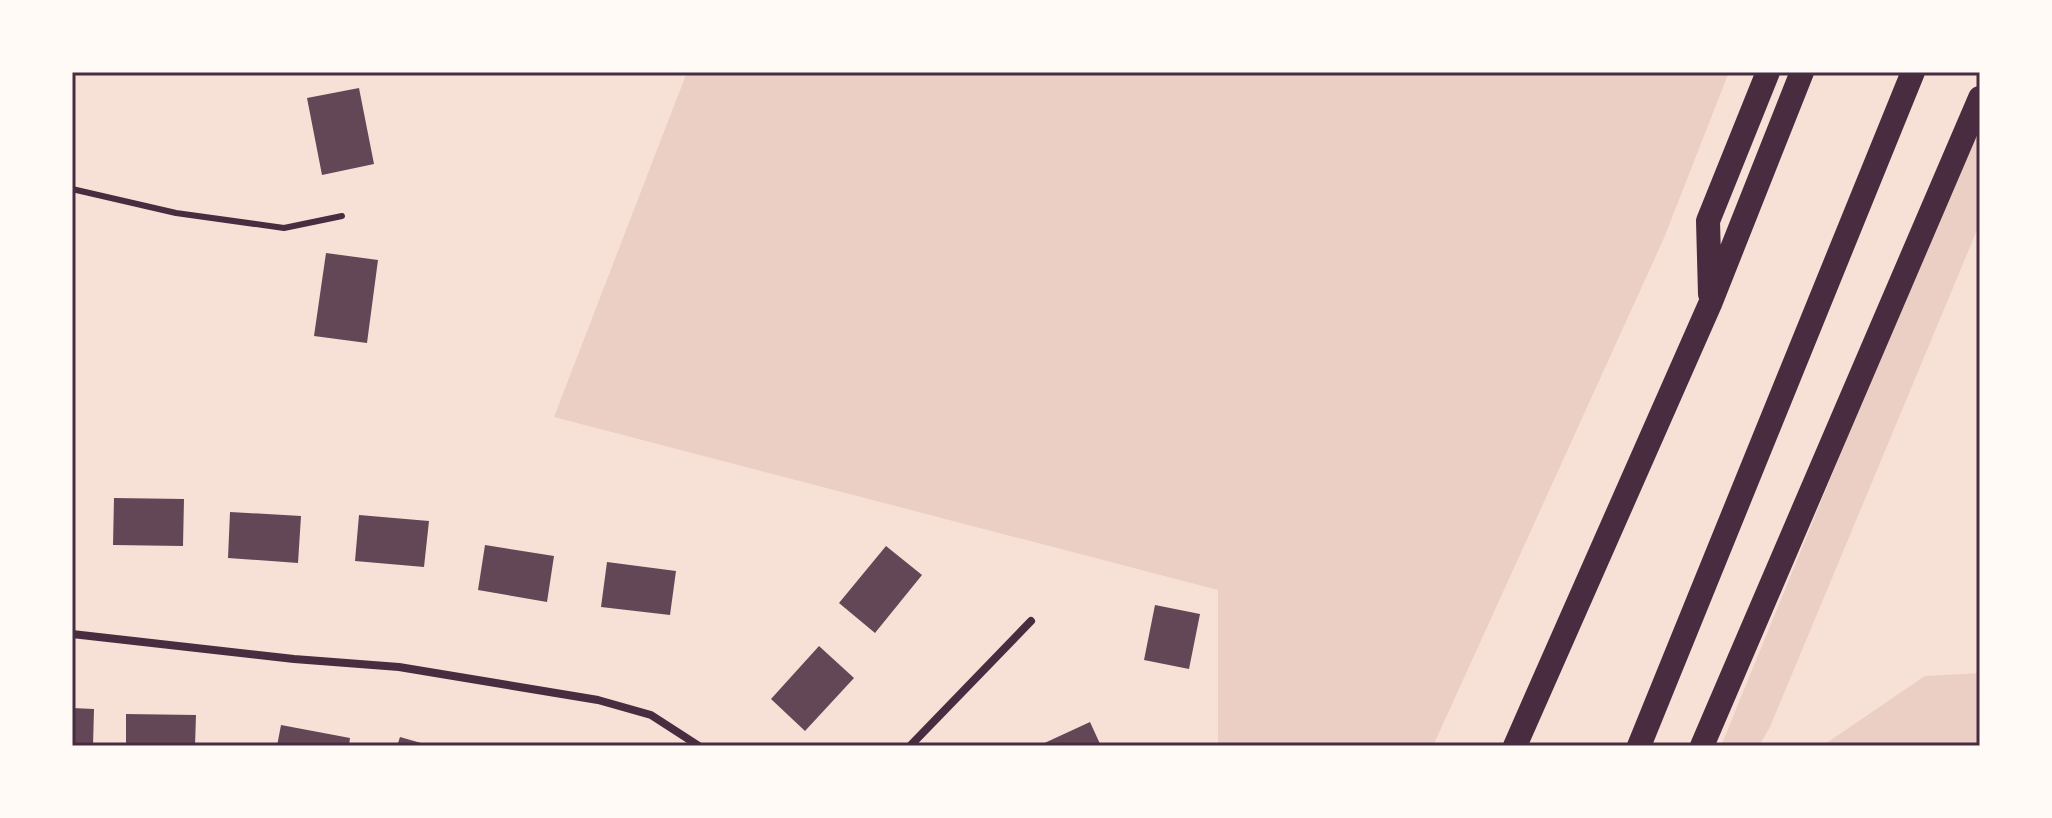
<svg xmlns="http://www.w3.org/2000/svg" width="2052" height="818" font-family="'Alegreya Sans',sans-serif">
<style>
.green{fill:#ebcfc5}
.building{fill:#644757}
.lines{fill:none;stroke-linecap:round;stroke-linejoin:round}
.service{stroke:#4a2c40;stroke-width:6}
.minor{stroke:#4a2c40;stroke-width:8}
.motorway{stroke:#4a2c40;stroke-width:24}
.neatline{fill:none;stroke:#4a2c40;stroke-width:3}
</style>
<rect width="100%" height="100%" fill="#f7e1d7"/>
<!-- green -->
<path class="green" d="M687,72H1729L1664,238L1433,746H1218V590L554,417Z
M1980,113V223L1770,727L1759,746H1721Z
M1980,673V746H1822L1925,676Z"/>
<!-- building -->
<path class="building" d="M359,88L374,164L322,175L307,98Z
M326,253L378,260L367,343L314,336Z
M114,498L184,499L183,546L113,545Z
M230,512L301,516L298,563L228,558Z
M359,515L429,521L424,567L355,561Z
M485,545L554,556L547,602L478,590Z
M886,546L922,575L875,633L839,603Z
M607,562L676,571L670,615L601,607Z
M1155,605L1200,614L1189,669L1144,660Z
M819,646L854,678L805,731L771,699Z
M72,708L94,709L93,746H72Z
M126,714L196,715L195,746H126Z
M1090,722L1101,746H1038Z
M281,725L350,738L349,746H277Z
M400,737L428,745V746H397Z"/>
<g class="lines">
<!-- service -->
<path class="service" d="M72,189L176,213L284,228L342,216"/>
<!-- minor -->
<path class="minor" d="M72,634L294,659L399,667L598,700L651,715L699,746
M910,746L1031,621"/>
<!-- motorway -->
<path class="motorway" d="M1710,294L1708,221L1768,72
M1515,746L1710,304L1802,72
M1639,746L1913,72
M1702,746L1980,98"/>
</g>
<!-- border -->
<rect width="2052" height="818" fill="none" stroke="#fffaf5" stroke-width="148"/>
<rect x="74" y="74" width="1904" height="670" class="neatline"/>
</svg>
